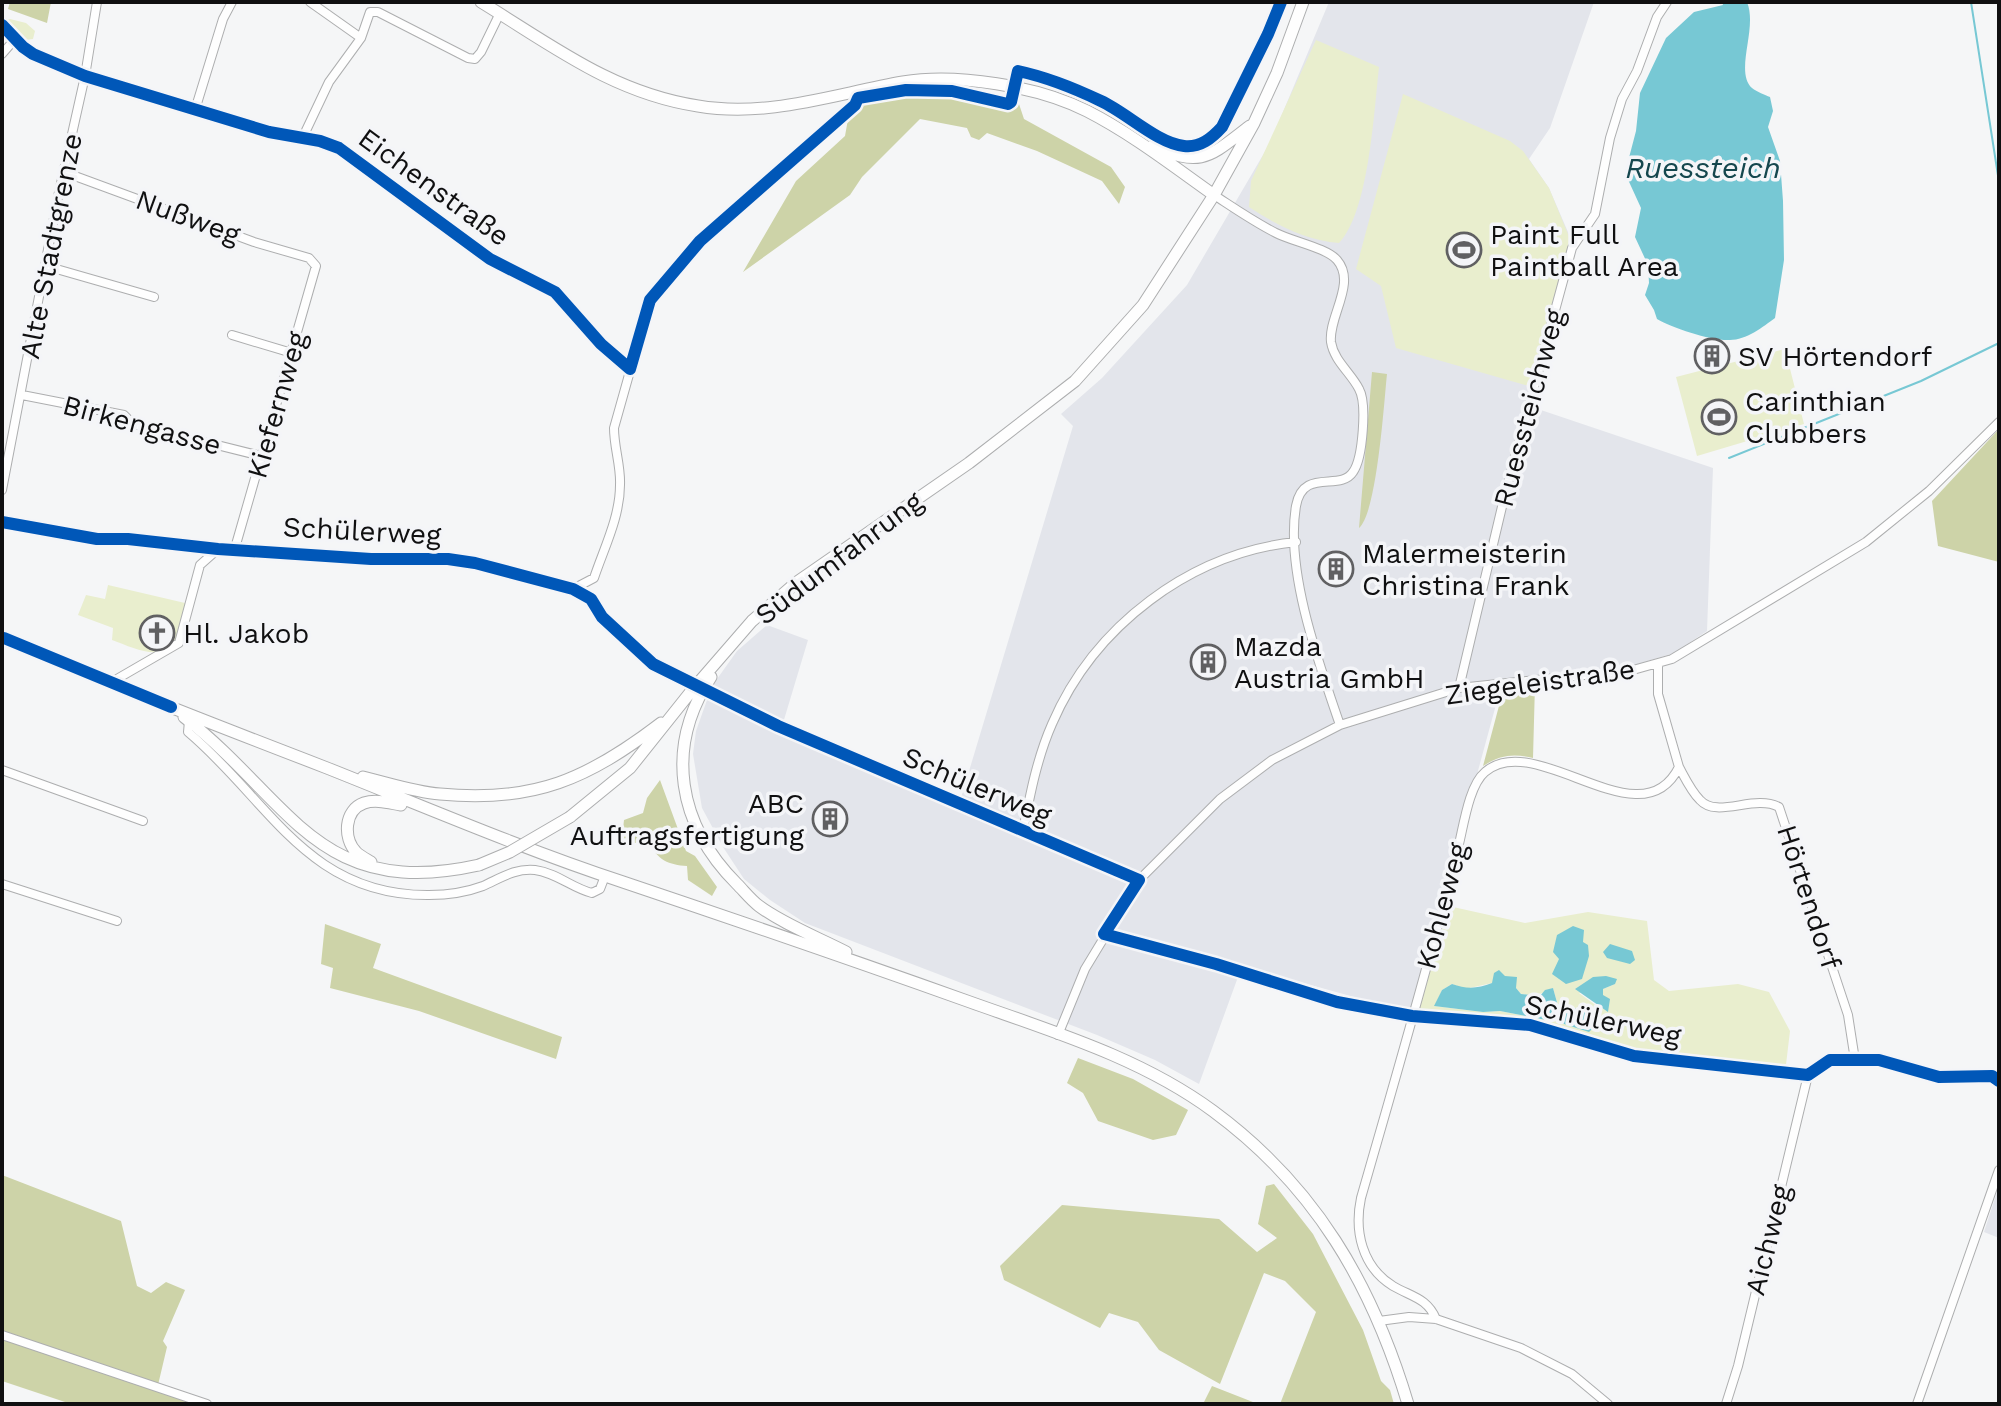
<svg xmlns="http://www.w3.org/2000/svg" width="2001" height="1406" font-family="'Work Sans',sans-serif">
<style>
.built{fill:#e3e5eb}
.green{fill:#e9eece;fill-rule:evenodd}
.forest{fill:#cdd3a8}
.water{fill:#77c8d4}
.lines{fill:none;stroke-linecap:round;stroke-linejoin:round}
.stream{stroke:#77c8d4;stroke-width:2}
.minor-casing{stroke:#adaeaf;stroke-width:10}
.major-casing{stroke:#adaeaf;stroke-width:13}
.minor{stroke:#fefefe;stroke-width:8}
.major{stroke:#fefefe;stroke-width:11}
.major-bridge-casing{stroke:#adaeaf;stroke-width:13;stroke-linecap:butt}
.major-bridge{stroke:#fefefe;stroke-width:11}
.cycleway-casing{stroke:#f4f5f8;stroke-width:17}
.cycleway{stroke:#0057b8;stroke-width:12}
.labels{text-anchor:middle;dominant-baseline:central;stroke-width:7;stroke-linejoin:round;paint-order:stroke}
.street-label{font-size:28px;fill:#101011;stroke:#f4f5f8}
.poi-label{font-size:28px;fill:#101011;stroke:#f4f5f8;text-anchor:start}
.water-label{font-size:30px;font-style:italic;fill:#15474e;stroke:#f4f5f8}
</style>
<rect width="100%" height="100%" fill="#f5f6f7"/>
<!-- built -->
<path class="built" d="M1329,2H1594L1550,128L1529,159L1549,188L1571,239L1526,405L1713,468L1707,631L1674,653L1631,666L1503,679L1412,1013L1242,966L1199,1084L1155,1060L1097,1035L805,923L770,900L744,879L723,847L702,808L693,754L696,731L712,686L737,651L767,625L808,640L780,733L957,811L1073,426L1061,414L1102,378L1187,285L1270,143Z
M1999,1186V1238L1984,1232Z"/>
<!-- green -->
<path class="green" d="M10,19L26,23L35,31L33,39L25,40C19,34 10,28 6,20Z
M1316,40L1379,67C1374,111 1369,212 1339,243C1306,240 1276,225 1249,207L1251,181Z
M1403,94L1510,141L1523,151L1549,188L1570,239L1529,386L1396,348L1381,286L1356,269Z
M1785,349L1804,424L1697,456L1676,377Z
M108,585L185,603C186,610 183,619 181,627C170,667 139,650 112,640L113,628L78,615L86,595L105,599Z
M1444,905L1525,923L1588,912L1647,921L1654,980L1669,991L1738,984L1769,992L1790,1031L1785,1073L1634,1056L1530,1025L1412,1016ZM1492,983L1516,988L1521,994C1535,996 1541,995 1553,988L1558,1006L1546,1020L1500,1011L1483,1012L1435,1006L1442,990L1452,984L1465,989ZM1615,984L1603,989L1601,1009L1579,993Z"/>
<!-- forest -->
<path class="forest" d="M10,2H51L47,23L8,9Z
M906,92L951,94L1007,106L1013,102L1019,104L1024,119L1111,167L1125,187L1119,204L1102,181L1037,151L987,133L979,140L971,137L967,128L920,119L862,177L850,195L743,272L796,181L845,136L848,119L871,98Z
M1372,372L1387,374C1384,402 1377,513 1359,528Z
M1999,429V562L1938,546L1932,501Z
M1535,684L1533,758C1513,753 1500,755 1483,766L1504,687Z
M660,780L686,851L695,856L717,887L712,896L688,880L687,866C669,865 657,860 649,842L631,843L622,838L624,820L643,813L647,798Z
M325,924L381,944L373,968L562,1037L556,1059L419,1011L330,988L333,968L321,964Z
M1078,1058L1133,1079L1188,1110L1176,1135L1153,1140L1098,1121L1083,1093L1067,1083Z
M2,1175L121,1221L137,1286L151,1293L166,1282L185,1290L163,1341L167,1347L158,1385L216,1404H71L2,1381Z
M1274,1184L1313,1234L1363,1330L1381,1381L1390,1390L1394,1404H1280L1316,1312L1285,1281L1264,1273L1220,1384L1159,1350L1138,1322L1109,1313L1100,1328L1004,1280L1000,1266L1062,1205L1219,1219L1257,1252L1277,1238L1258,1224L1266,1186Z
M1212,1386L1258,1404H1203Z"/>
<!-- water -->
<path class="water" d="M1722,2H1747C1758,29 1734,71 1752,88C1757,92 1765,95 1770,97L1773,111L1768,127L1780,161L1783,201L1784,260L1775,318C1763,327 1746,340 1730,340C1711,341 1673,328 1657,319L1654,310L1645,295L1649,283L1648,265L1635,237L1641,208L1625,173L1636,131L1640,93L1666,38L1694,12L1723,5Z
M1573,926L1584,930L1583,942L1588,945L1589,956L1582,979L1566,984L1552,974L1559,959L1553,952L1557,935Z
M1610,944L1632,951L1635,960L1630,964L1607,958L1603,952Z
M1499,970L1505,976L1517,977L1516,988L1521,994L1540,996L1545,990L1553,988L1558,1006L1546,1020L1500,1011L1483,1012L1434,1006L1442,990L1452,984C1466,989 1477,989 1492,983L1494,973Z
M1606,976L1617,979L1615,984L1603,989V995L1610,999L1608,1012L1575,989L1593,977Z
M1569,1008L1585,1009L1593,1015L1594,1027L1589,1032L1561,1023Z"/>
<g class="lines">
<!-- stream -->
<path class="stream" d="M1971,2L1999,182
M1729,458L1921,381L1999,343"/>
<!-- minor casing -->
<g class="minor-casing">
<path id="minor" d="M310,2L361,38L370,12H378L468,58L475,59L481,52L500,13
M2,25L23,47L33,54L85,76L269,132L320,141L339,148L490,259L555,292L601,344L630,369
M2,54L15,39
M195,110L223,19L232,2
M302,139L329,82L361,38
M64,172L254,242L309,258L316,266L235,548
M1214,195C1234,208 1254,222 1276,233C1291,241 1327,248 1337,260C1357,283 1328,317 1331,342C1334,361 1351,373 1359,389C1367,403 1363,458 1353,472C1340,492 1303,467 1296,506C1285,571 1319,664 1340,725
M46,266L154,297
M232,335L292,353
M22,395L124,415L133,424L261,456
M2,490L59,192L85,76L97,2
M2,522L97,539H128L218,549L371,559H448L475,563L584,594L602,617L653,664L684,678
M573,589L594,578C604,548 620,517 620,485C621,466 614,448 614,428L650,300L700,241L855,105L860,90
M110,683L179,643L200,565L218,549
M1459,688L1505,494L1572,248L1595,214L1610,138L1622,99L1637,71L1657,17L1667,2
M711,692L778,726L1139,880
M189,721L188,732C269,800 307,896 429,895C447,895 467,892 483,886C501,878 515,868 535,870C557,873 572,888 592,893L600,889L605,876
M1679,767C1685,778 1691,791 1700,800C1717,819 1754,794 1779,807L1848,1015L1855,1060
M2,770L143,821
M1023,831C1030,795 1037,758 1052,724C1094,626 1190,553 1296,542
M2,884L117,921
M1104,934L1216,964L1337,1002L1412,1016L1530,1025L1634,1056L1808,1075L1830,1060H1879L1939,1077L1992,1076L1999,1081
M1058,1035L1085,969L1139,880L1220,799L1272,760L1340,725L1459,688L1633,670L1672,659L1866,542L1929,491L1999,422
M1436,1319C1427,1298 1412,1297 1393,1286C1362,1267 1354,1231 1361,1198C1394,1083 1428,968 1457,852C1463,831 1468,786 1485,772C1536,728 1641,844 1679,767L1658,694V664
M1379,1321L1409,1317L1436,1319L1521,1348L1572,1374L1608,1404
M2,1335L207,1404
M1726,1404L1738,1366L1808,1075
M1917,1404L1999,1170"/>
</g>
<!-- major casing -->
<g class="major-casing">
<path id="major" d="M481,2C553,46 613,93 698,106C768,118 834,94 903,82C956,73 1038,86 1087,111C1132,134 1173,166 1214,195
M1152,146C1203,168 1209,157 1250,126
M2,637C109,684 218,726 327,768C425,807 523,849 623,882C739,921 855,961 970,1002C1054,1032 1141,1058 1213,1111C1315,1186 1372,1284 1408,1404
M711,677C664,748 678,825 737,884C744,891 751,900 759,906C783,924 819,938 846,952
M184,717C291,800 317,901 479,865
M363,777C388,783 415,792 440,794C534,803 588,779 661,723
M570,817L630,768L693,689L752,621L797,582L969,463L1075,381L1143,305L1214,195L1254,123L1277,73L1303,2
M371,862C366,859 360,856 356,852C343,838 344,810 364,803C376,799 389,803 401,805"/>
</g>
<!-- minor -->
<use href="#minor" class="minor"/>
<!-- major -->
<use href="#major" class="major"/>
<!-- major-bridge casing -->
<g class="major-bridge-casing">
<path id="major-bridge" d="M479,865L510,852L570,817"/>
</g>
<!-- major-bridge -->
<use href="#major-bridge" class="major-bridge"/>
<!-- cycleway casing -->
<g class="cycleway-casing">
<path id="cycleway" d="M2,25L23,47L33,54L85,76L269,132L320,141L339,148L490,259L555,292L601,344L630,369L650,300L700,241L855,105L858,98L906,90L952,91L1008,104L1011,102L1018,71C1046,77 1076,89 1101,101C1127,113 1157,143 1184,146C1200,148 1212,138 1222,127L1268,34L1281,2
M2,522L97,539H128L218,549L371,559H448L475,563L573,589L591,599L602,617L653,664L778,726L1139,880L1104,934L1216,964L1337,1002L1412,1016L1530,1025L1634,1056L1808,1075L1830,1060H1879L1939,1077L1992,1076L1999,1081
M4,638L171,707"/>
</g>
<!-- cycleway -->
<use href="#cycleway" class="cycleway"/>
</g>
<!-- icons -->
<defs>
<g id="stadium-ring" transform="scale(1.8)"><circle r="9.5" fill="#f4f5f8" stroke="#606062" stroke-width="1.5"/><path d="M0-5a6.5 5 0 1 0 0 10a6.5 5 0 1 0 0-10ZM-3.5-1.8h7v3.6h-7Z" fill="#606062"/></g>
<g id="building-ring" transform="scale(1.8)"><circle r="9.5" fill="#f4f5f8" stroke="#606062" stroke-width="1.5"/><path d="M-4-6H4V6H1V3H-1V6H-4ZM-2.5-4.3h1.7v1.8h-1.7ZM.8-4.3h1.7v1.8H.8ZM-2.5-1h1.7V.8h-1.7ZM.8-1h1.7V.8H.8Z" fill="#606062"/></g>
<g id="church-ring" transform="scale(1.8)"><circle r="9.5" fill="#f4f5f8" stroke="#606062" stroke-width="1.5"/><path d="M-1.2-6h2.4v3.5h3.3v2.4h-3.3V6h-2.4V-.1h-3.3v-2.4h3.3Z" fill="#606062"/></g>
</defs>
<g fill-rule="evenodd">
<use href="#stadium-ring" x="1464" y="250"/>
<use href="#building-ring" x="1712" y="356"/>
<use href="#stadium-ring" x="1719" y="417"/>
<use href="#building-ring" x="1336" y="569"/>
<use href="#church-ring" x="157" y="633"/>
<use href="#building-ring" x="1208" y="662"/>
<use href="#building-ring" x="830" y="819"/>
</g>
<g class="labels">
<!-- street labels -->
<g class="street-label">
<text transform="translate(434 187) rotate(36)">Eichenstraße</text>
<text transform="translate(188 217) rotate(20)">Nußweg</text>
<text transform="translate(51 246) rotate(-79)">Alte Stadtgrenze</text>
<text transform="translate(277 405) rotate(-74)">Kiefernweg</text>
<text transform="translate(1529 408) rotate(-75)">Ruessteichweg</text>
<text transform="translate(142 425) rotate(15)">Birkengasse</text>
<text transform="translate(362 531) rotate(3)">Schülerweg</text>
<text transform="translate(839 558) rotate(-37)">Südumfahrung</text>
<text transform="translate(1540 682) rotate(-8)">Ziegeleistraße</text>
<text transform="translate(977 786) rotate(23)">Schülerweg</text>
<text transform="translate(1809 897) rotate(72)">Hörtendorf</text>
<text transform="translate(1442 906) rotate(-75)">Kohleweg</text>
<text transform="translate(1603 1020) rotate(12)">Schülerweg</text>
<text transform="translate(1768 1240) rotate(-76)">Aichweg</text>
</g>
<!-- poi labels -->
<g class="poi-label">
<text x="1490" y="234">Paint Full<tspan x="1490" dy="32">Paintball Area</tspan></text>
<text x="1738" y="356">SV Hörtendorf</text>
<text x="1745" y="401">Carinthian<tspan x="1745" dy="32">Clubbers</tspan></text>
<text x="1362" y="553">Malermeisterin<tspan x="1362" dy="32">Christina Frank</tspan></text>
<text x="183" y="633">Hl. Jakob</text>
<text x="1234" y="646">Mazda<tspan x="1234" dy="32">Austria GmbH</tspan></text>
<text x="804" y="803" text-anchor="end">ABC<tspan x="804" dy="32">Auftragsfertigung</tspan></text>
</g>
<!-- water labels -->
<g class="water-label">
<text x="1703" y="167">Ruessteich</text>
</g>
</g>
<!-- border -->
<rect width="2001" height="1406" fill="none" stroke="#101011" stroke-width="8"/>
</svg>
